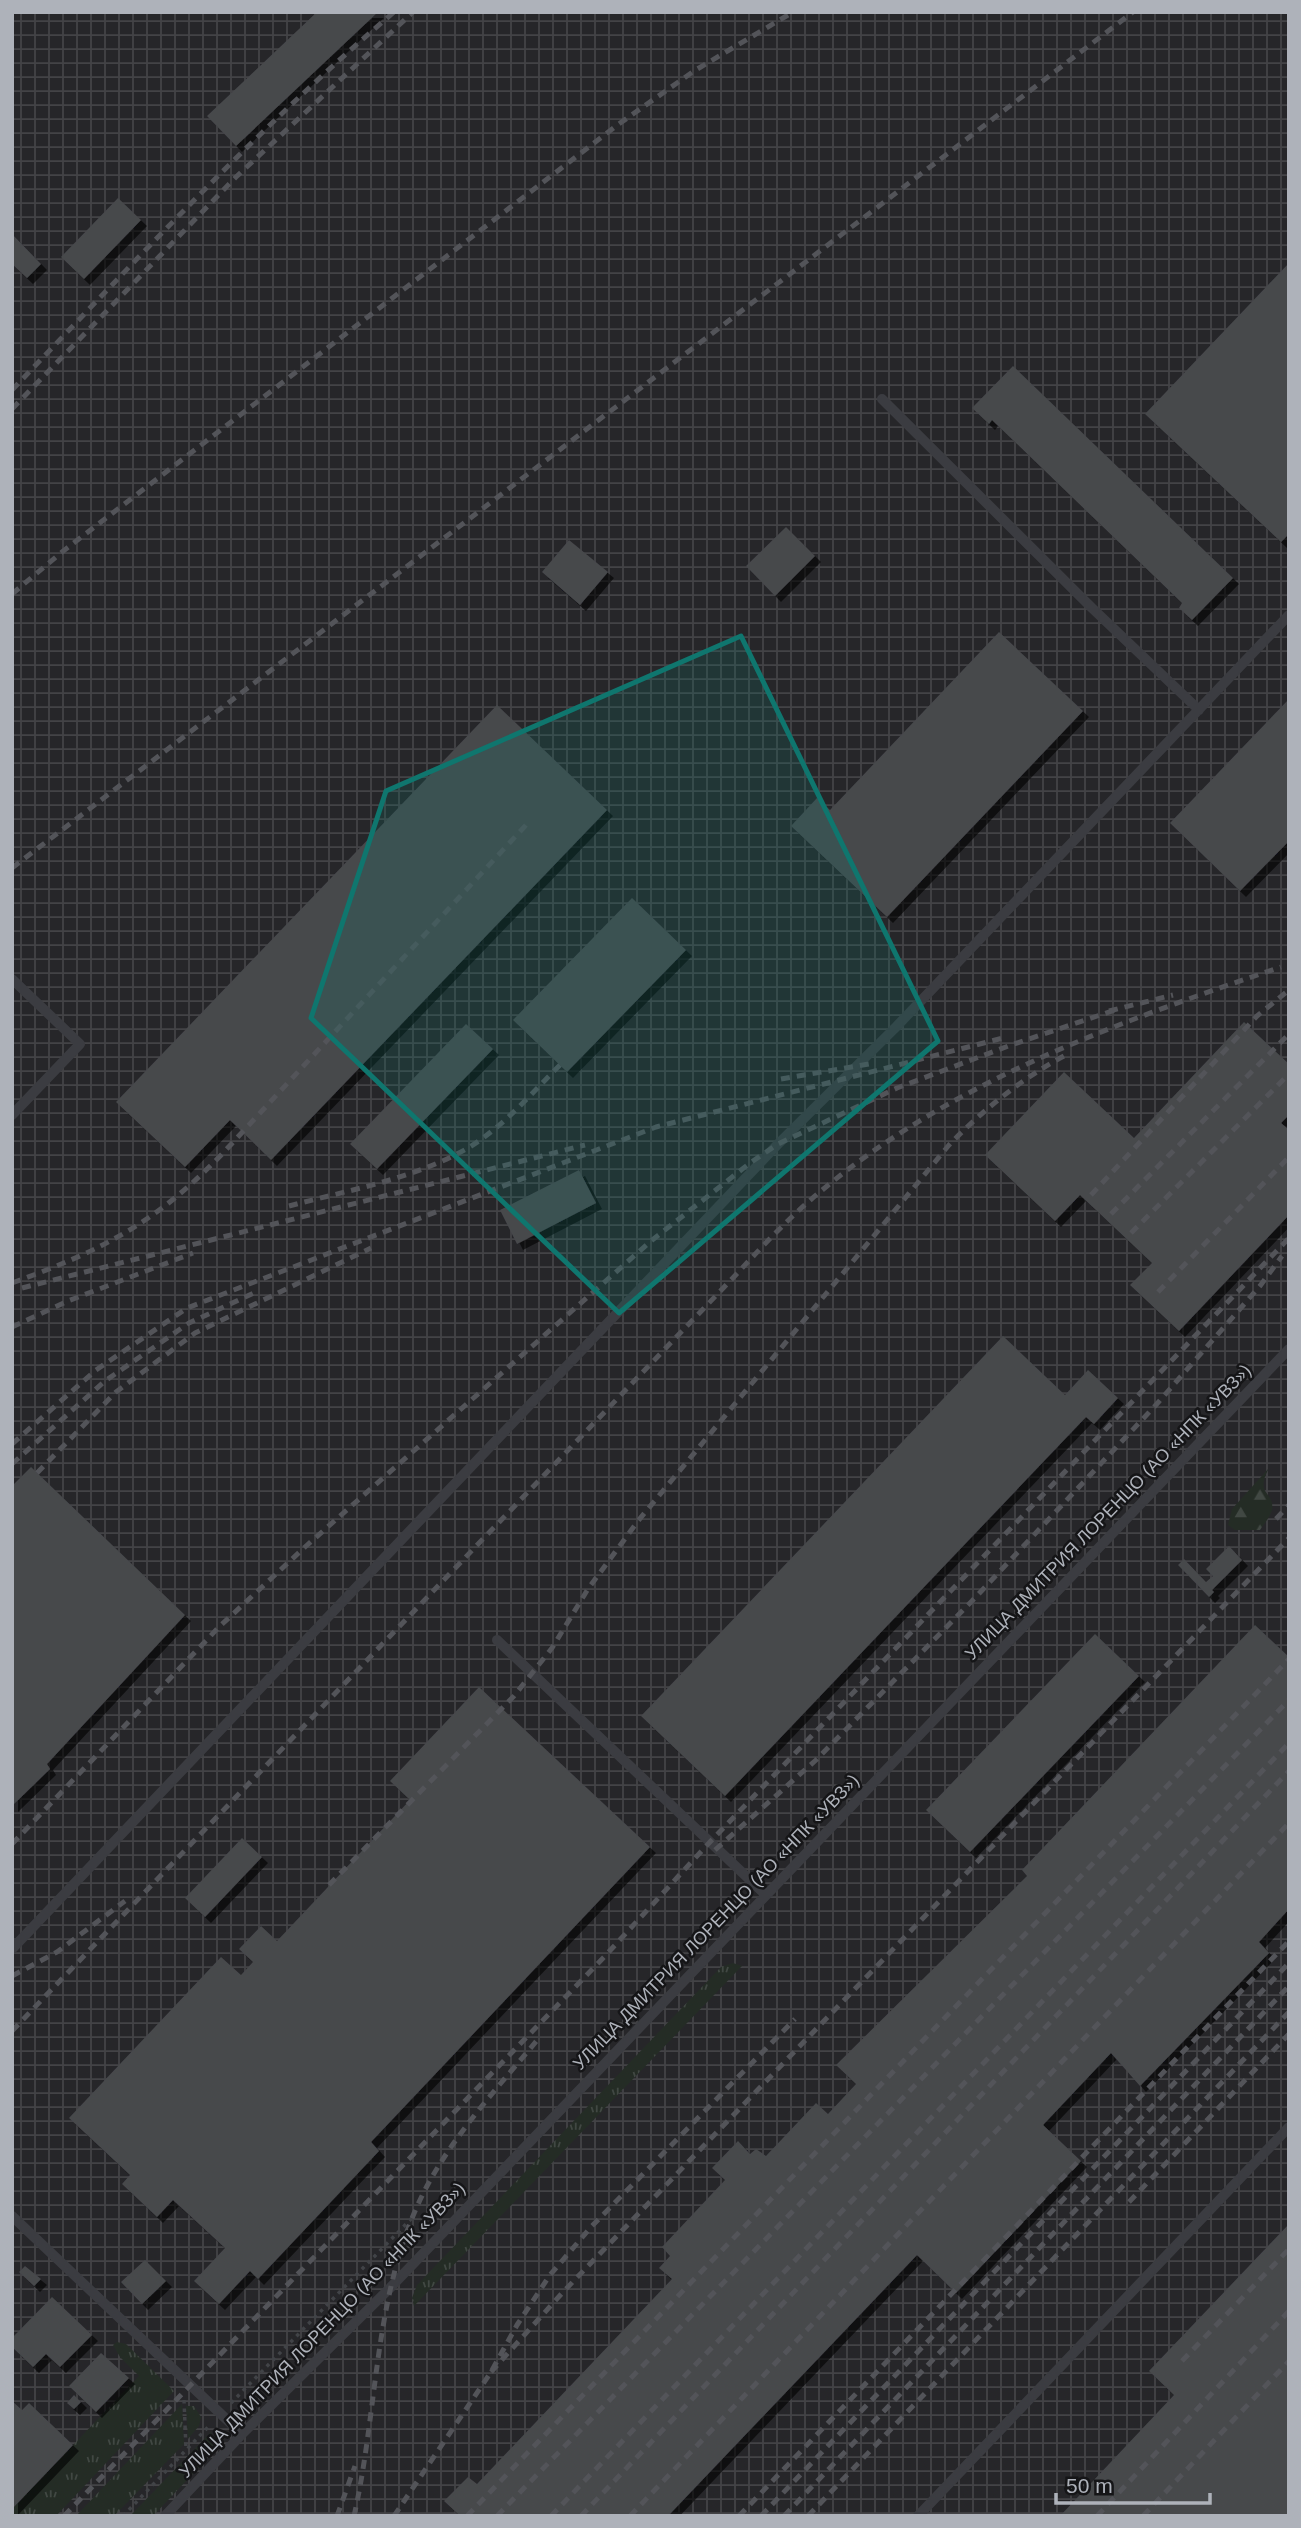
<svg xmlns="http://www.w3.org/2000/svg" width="1301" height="2528" font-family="Arial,sans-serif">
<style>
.industrial{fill:url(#industrial-grid)}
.grass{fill:url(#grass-tufts)}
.forest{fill:url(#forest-firs)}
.building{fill:#47484c;filter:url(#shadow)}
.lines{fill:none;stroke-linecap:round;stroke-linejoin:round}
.path{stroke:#414347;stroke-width:3.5;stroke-dasharray:3.5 5;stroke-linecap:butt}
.service{stroke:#3b3c41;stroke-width:10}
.rail{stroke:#535459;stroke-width:5;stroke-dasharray:9 7;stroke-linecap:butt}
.marked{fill:#0f766e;fill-opacity:0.2;stroke:#0f766e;stroke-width:5;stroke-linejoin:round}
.labels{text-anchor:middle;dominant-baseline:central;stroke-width:5;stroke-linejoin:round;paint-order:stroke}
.street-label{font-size:18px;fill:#aeb2ba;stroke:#151517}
</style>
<defs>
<pattern id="industrial-grid" width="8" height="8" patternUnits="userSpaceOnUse" patternTransform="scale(1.75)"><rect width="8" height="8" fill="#262629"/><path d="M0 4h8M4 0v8" fill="none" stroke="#434346"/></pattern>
<pattern id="grass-tufts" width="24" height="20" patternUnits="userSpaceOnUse" patternTransform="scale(1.75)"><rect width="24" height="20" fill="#242c25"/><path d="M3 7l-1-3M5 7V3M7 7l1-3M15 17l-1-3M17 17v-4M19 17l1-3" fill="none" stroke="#414843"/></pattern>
<pattern id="forest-firs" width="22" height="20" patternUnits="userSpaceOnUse" patternTransform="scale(1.75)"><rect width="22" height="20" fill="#242c25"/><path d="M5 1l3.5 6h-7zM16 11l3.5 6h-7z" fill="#414843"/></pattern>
<filter id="shadow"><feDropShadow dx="6" dy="6" stdDeviation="0" flood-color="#0009"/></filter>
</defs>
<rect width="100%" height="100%" fill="#1a1a1c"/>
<!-- industrial -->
<path class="industrial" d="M12,12H1289V2516H12Z"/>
<!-- grass -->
<path class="grass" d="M733,1963L742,1966L414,2306L412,2298L417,2285L721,1967Z
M117,2342L126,2344L174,2391L56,2516H12V2509L139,2376L120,2357L113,2345Z
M182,2404L184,2444L114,2516H76Z
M186,2406H194L201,2417L199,2426L188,2439Z
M211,2432L214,2444L206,2460L153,2516H130Z"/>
<!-- forest -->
<path class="forest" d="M1269,1468C1254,1496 1275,1491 1272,1510C1270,1517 1264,1524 1260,1530H1235L1228,1525L1232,1509Z"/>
<!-- building -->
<path class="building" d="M317,12H378L236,146L207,116Z
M118,198L141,220L84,279L61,257Z
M12,234L41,264L27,278L12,264Z
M1289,263V534L1281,542L1145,414Z
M1013,366L1233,578L1192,620L1179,608L1182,603L992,420L989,424L972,408Z
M786,527L815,556L775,596L746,566Z
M569,540L608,572L580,605L542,572Z
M999,632L1083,711L887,917L791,826L817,798L830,810Z
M1289,699V841L1240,891L1170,823Z
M497,705L607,810L271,1160L230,1120L185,1167L116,1102Z
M632,898L686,950L567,1072L513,1020Z
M1244,1022L1289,1064V1115L1281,1123L1289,1130V1215L1179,1331L1130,1285L1152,1263L1080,1195L1055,1221L985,1155L1064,1072L1134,1138Z
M466,1024L493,1049L377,1169L350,1144Z
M579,1170L596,1203L517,1244L500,1210Z
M1003,1336L1065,1395L1088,1370L1118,1398L1094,1424L1086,1417L725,1796L641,1716Z
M31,1467L185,1615L47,1764L50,1769L12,1806V1486Z
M1229,1546L1242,1560L1212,1590L1214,1592L1209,1597L1178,1565L1184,1559L1206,1582L1213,1576L1206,1569Z
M1255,1625L1289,1657V1909L1259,1942L1269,1953L1140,2086L1111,2053L1043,2125L1081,2161L956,2293L917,2255L668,2516H455L458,2514L444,2501L468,2477L477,2484L672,2279L659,2268L670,2256L662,2247L725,2180L712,2168L738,2141L750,2154L756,2149L766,2156L816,2103L828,2114L856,2084L836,2065L1027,1876L1022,1870Z
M1095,1634L1139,1676L970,1852L926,1810Z
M479,1687L650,1847L371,2142L379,2151L258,2279L250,2271L219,2304L194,2281L225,2248L173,2200L157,2217L122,2184L130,2175L69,2118L221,1957L241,1975L253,1962L239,1949L261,1926L277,1941L410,1800L390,1781Z
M242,1838L262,1857L205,1917L185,1898Z
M1289,2224V2516H1060L1174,2395L1149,2371Z
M145,2260L166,2281L142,2304L121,2282Z
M25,2266L41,2279L34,2286L19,2272Z
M52,2297L92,2335L60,2367L46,2354L33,2367L12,2347V2338Z
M101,2353L129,2378L96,2412L69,2386Z
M74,2395L81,2402L74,2409L67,2403Z
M12,2401L22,2410L29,2403L73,2445L12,2509Z"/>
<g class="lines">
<!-- path -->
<path class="path" d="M184,2400L186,2449
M231,2403L413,2217
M123,2516L211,2424"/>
<!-- service -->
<path class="service" d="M882,399L1092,608L1199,710
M12,979L80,1044L12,1115
M497,1640L766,1895
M12,1949L778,1144L896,1027L1289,615
M12,2216L242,2434
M165,2516L242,2434L390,2288L1289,1349
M918,2516L1289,2127"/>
<!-- rail -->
<path class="rail" d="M12,390C136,260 258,128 394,12
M12,409L236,177L413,12
M12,594L62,552L616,126L694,71L793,12
M12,868L1133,12
M1109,1011L1173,995
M781,1079L869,1064
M1091,1195L1257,1016L1289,990
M289,1206C349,1190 414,1179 468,1148C503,1127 531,1094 560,1065
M1111,1214L1289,1034
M1131,1233L1289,1074
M12,1283C103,1250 156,1223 224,1152L526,825
M22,1288L585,1145
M1158,1292L1289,1157
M12,1327L68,1301L193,1253
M12,1444L96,1370L187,1308L656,1127L1007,1037
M12,1464L105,1381L189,1323L256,1292
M37,1473L116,1392L195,1333L371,1248
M1276,1519L1289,1505
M12,1844L219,1627L305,1547L651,1241L750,1163L778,1144L897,1088L1011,1045L1118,1009
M715,1850L816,1760L972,1601L1155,1406L1260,1286L1282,1256
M329,1885L514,1696L552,1648L588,1589L638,1521L949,1145C983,1110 1021,1079 1064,1056
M12,1976L57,1952L125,1901
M12,2031L730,1281C759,1250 788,1218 821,1191C954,1080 1119,1022 1281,967
M1129,2202L1289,2034
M1182,2361L1289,2249
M491,2372L564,2291L1289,1538
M64,2516L605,1956L709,1843L1289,1238
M337,2516L355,2466
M354,2516C379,2406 373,2288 427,2186C456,2132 500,2085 539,2038
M394,2516L491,2372L517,2325L550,2275L591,2227L795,2019
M467,2516L1289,1659
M497,2516L1289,1700
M551,2516L1289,1743
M581,2516L1289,1771
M630,2516L1289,1823
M739,2516L1289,1941
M761,2516L1289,1963
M784,2516L1289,1986
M808,2516L1289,2012
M1097,2516L1289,2311
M1143,2516L1289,2361"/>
</g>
<!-- marked area -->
<path class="marked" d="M741,636L938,1041L619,1313L311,1018L386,791Z"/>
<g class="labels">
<!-- street labels -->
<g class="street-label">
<text transform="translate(1108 1512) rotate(-46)">УЛИЦА ДМИТРИЯ ЛОРЕНЦО (АО «НПК «УВЗ»)</text>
<text transform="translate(716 1922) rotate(-46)">УЛИЦА ДМИТРИЯ ЛОРЕНЦО (АО «НПК «УВЗ»)</text>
<text transform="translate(322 2330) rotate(-46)">УЛИЦА ДМИТРИЯ ЛОРЕНЦО (АО «НПК «УВЗ»)</text>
</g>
</g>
<!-- border -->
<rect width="1301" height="2528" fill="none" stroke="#aeb2ba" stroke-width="28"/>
<!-- scale -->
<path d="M1056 2493v10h154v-10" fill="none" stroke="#aeb2ba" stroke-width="3.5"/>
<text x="1066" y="2493" font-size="21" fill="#aeb2ba" stroke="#151517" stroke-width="5" paint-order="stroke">50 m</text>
</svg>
